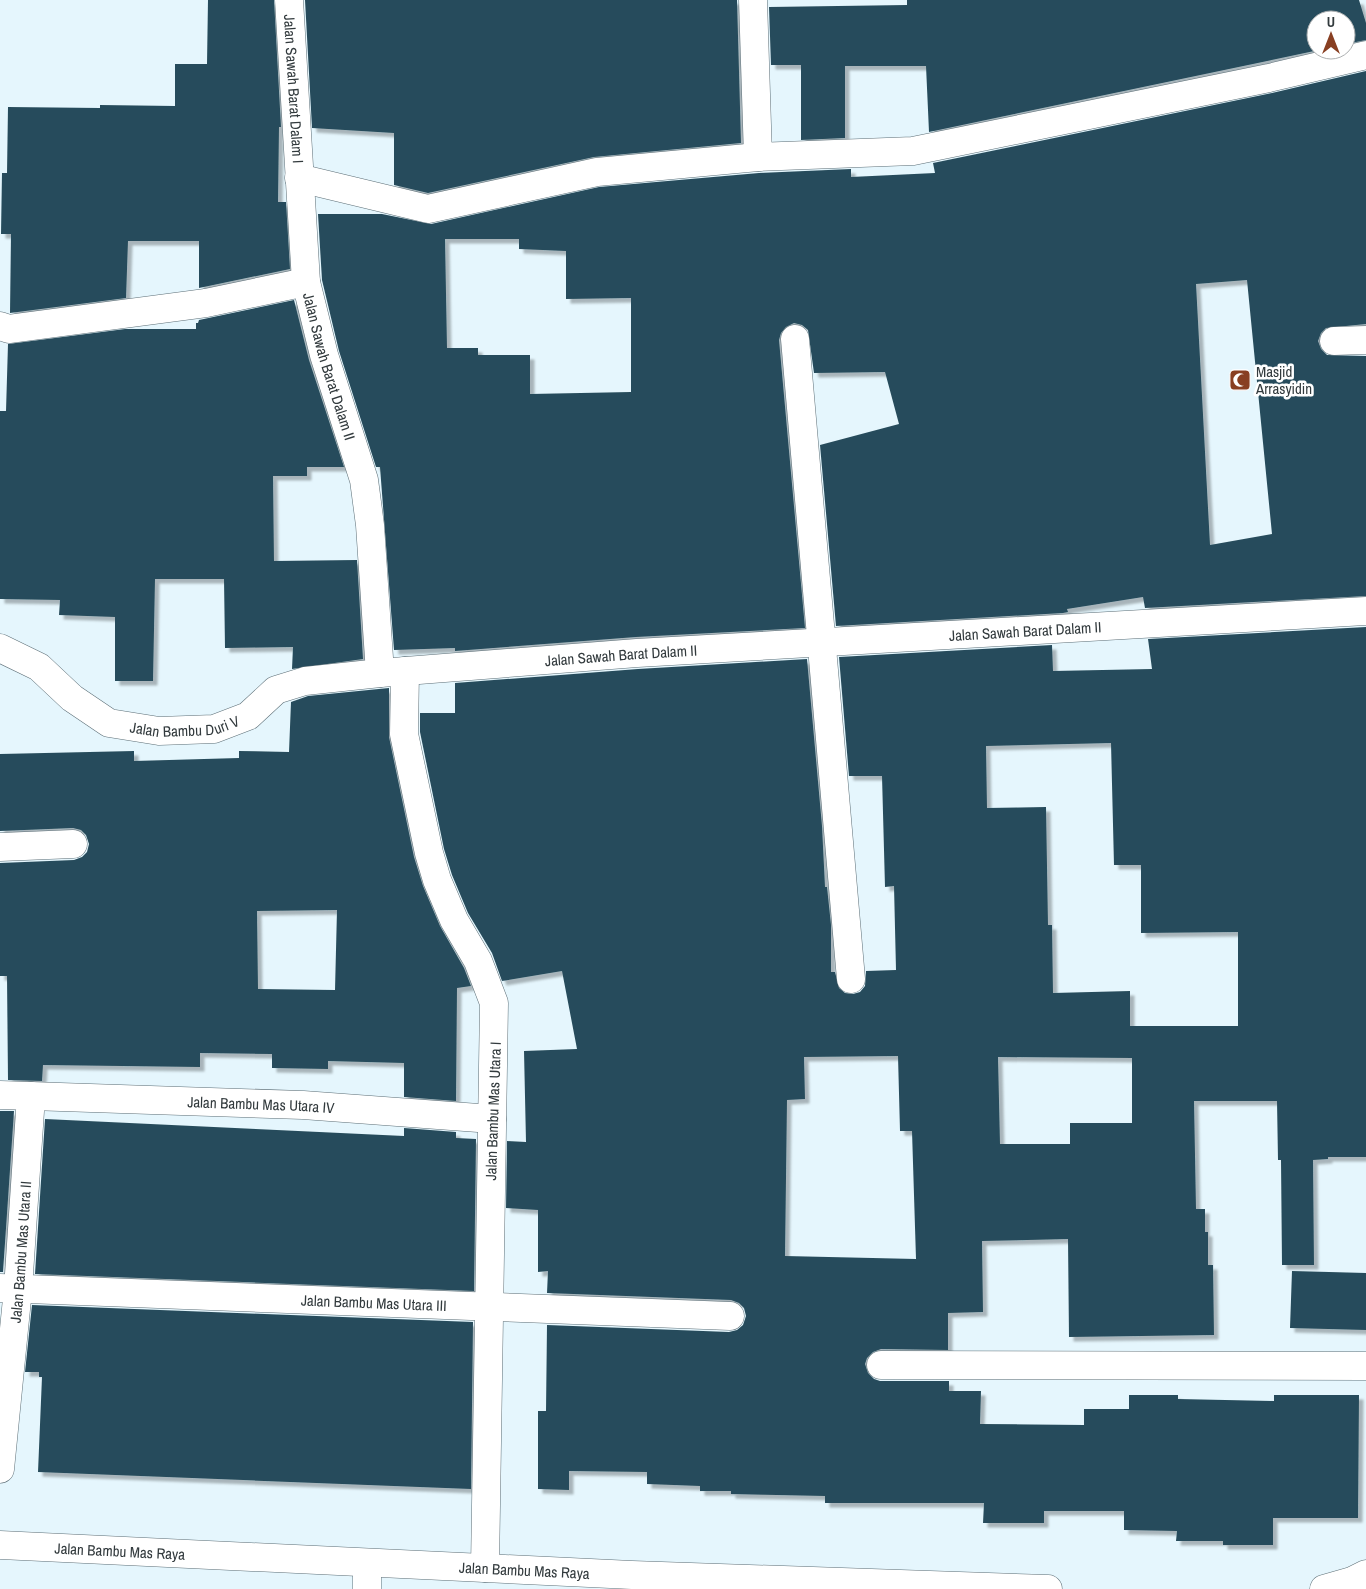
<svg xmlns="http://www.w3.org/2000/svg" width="1366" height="1589" font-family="'Archivo Narrow',sans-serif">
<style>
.building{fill:#274c5b;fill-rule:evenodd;filter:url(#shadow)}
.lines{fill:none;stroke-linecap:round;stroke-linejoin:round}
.minor-casing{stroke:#5d6f77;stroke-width:29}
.minor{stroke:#fff;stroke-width:28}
.labels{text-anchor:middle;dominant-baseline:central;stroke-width:5;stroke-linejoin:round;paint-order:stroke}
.street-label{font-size:15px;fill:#323a3d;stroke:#fff}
.poi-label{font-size:15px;fill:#323a3d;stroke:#fff;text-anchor:start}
</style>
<defs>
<filter id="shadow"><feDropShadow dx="4.5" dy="4.5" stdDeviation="1" flood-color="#0004"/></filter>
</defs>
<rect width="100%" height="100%" fill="#e5f6fd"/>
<!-- building -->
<path class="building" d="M208,0H274L281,127H279L278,202H286L290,269L199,288V241H128L126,298L10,313L11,234H1L2,173H7L8,107L100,108V105L175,106V64H207Z
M305,0H737L741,143L594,157L428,193L394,185V133L312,128Z
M907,0H1359L1366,23V40L1346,44V20H1316V50H1319L929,132L926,66H845V138L801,140V65H771L769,7L907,5Z
M1366,71V324L1326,328L1321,333L1318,341L1321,349L1327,355L1366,356V596L1145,608L1143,597L1067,609L1068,612L1063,613L836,626L820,445L899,424L885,372L814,373L808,330L802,325L794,323L786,327L781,333L779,340L805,628L636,637L455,651V648L394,650L380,467H376L339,351L322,280L318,214H382L431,224L599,187L759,173L851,169V177L935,173L933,163L1272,93ZM445,239H519V249L566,251V299L631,298V392L530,394V355H478V348H447ZM1247,280L1272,534L1210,545L1196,284Z
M294,300L309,360L344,467H307V476H273L274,561L357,560L363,659L292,669L293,647L225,648L224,579H155L153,681H115V617L59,615L60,600L0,599V411H6L8,344L125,329H196V323H198L199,320Z
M1366,627V1157H1328V1159L1313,1160L1314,1265H1282L1281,1160H1278L1277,1101H1194L1196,1209H1205V1232H1208V1265H1213L1214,1335L1069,1337L1068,1239L982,1241L983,1312L948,1313V1350L881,1349L873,1352L867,1358L865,1364L868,1373L874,1379L880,1381H949V1391H981L980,1424L1084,1425V1409H1129V1395H1178V1399L1274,1401V1395H1359L1358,1518H1273V1545H1223V1541H1176L1177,1531L1124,1530V1511H1044V1523H983L984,1503H825V1496L731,1494V1491H700V1486L647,1484V1472L569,1471V1490L538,1489V1411H546L547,1325L729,1332L737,1330L743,1325L746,1316L744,1308L739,1303L731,1300L547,1293L548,1271L538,1272V1210L506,1208L507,1141L526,1142L524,1051L577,1049L562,971L502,981L492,953L468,913L452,875L444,849L420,732V713H455V683L638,669L807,659L822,826L825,887H827L831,925V972H835L839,988L845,993L853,994L860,992L865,986L866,971L896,970L894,886L885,887L882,776H849L839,657L1052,645L1053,671L1152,669L1148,639ZM1111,743L1114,865H1141V933L1238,932V1026H1130V991L1053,993L1052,925H1048L1046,807L987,808L986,746ZM898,1056L900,1131H912L916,1259L785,1256L787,1100L805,1099L804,1057ZM998,1057L1132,1058V1123H1070V1144H1000Z
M389,688V737L414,857L423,886L440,926L464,968L471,986L457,988L456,1101L404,1097V1063L328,1061V1069L272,1068V1054L200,1053V1067L43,1065L42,1081L8,1080L7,976H0V863L74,860L82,857L87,852L89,844L86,835L81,830L73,828L0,831V754L134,751V761L239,758V751L289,752L291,702L308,696ZM337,910L335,990L258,989L257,911Z
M0,1111H14L3,1272H0Z
M45,1119L404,1136V1128L456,1132V1138L476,1139L474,1291L35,1274Z
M1292,1271L1366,1273V1330L1290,1328Z
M32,1305L473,1322L471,1489L38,1472L42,1377H39V1372H25Z"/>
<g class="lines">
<!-- minor casing -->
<g class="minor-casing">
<g id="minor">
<path id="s1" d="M289,0L306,282L324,355L364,480L370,525L380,673"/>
<path d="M753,0L758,157"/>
<path d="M299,178L428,209L597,172L758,157L913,151L1269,78L1366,55"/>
<path d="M0,326L9,329L206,303L306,282"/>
<path d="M795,339L851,979"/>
<path d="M1334,341L1366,340"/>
<path id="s2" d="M0,648L39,667L72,698L109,723L159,731L214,729L248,716L276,690L305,681L380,673L637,653L1366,611"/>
<path d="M405,671L404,734L429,853L437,880L454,920L478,961L494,1003L485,1568"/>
<path d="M0,847L73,844"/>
<path id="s3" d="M0,1095L303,1105L492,1119"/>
<path id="s4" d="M0,1288L730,1316"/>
<path d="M881,1365L1366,1366"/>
<path id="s5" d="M0,1469L18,1289L31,1096"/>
<path id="s6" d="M0,1545L632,1575L1048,1589"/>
<path d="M367,1589V1563"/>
<path d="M1324,1589L1352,1581L1366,1574"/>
</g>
</g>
<!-- minor -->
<use href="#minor" class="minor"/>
</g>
<!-- icons -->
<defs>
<g id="mosque-square" transform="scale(1.125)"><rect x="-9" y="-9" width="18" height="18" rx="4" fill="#883f22" stroke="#fff"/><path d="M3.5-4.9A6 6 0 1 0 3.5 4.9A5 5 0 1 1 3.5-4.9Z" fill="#fff"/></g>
</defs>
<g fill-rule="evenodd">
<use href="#mosque-square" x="1240" y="380"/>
</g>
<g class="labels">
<!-- street labels -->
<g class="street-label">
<text stroke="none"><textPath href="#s1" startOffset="89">Jalan Sawah Barat Dalam I</textPath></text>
<text stroke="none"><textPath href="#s1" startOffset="370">Jalan Sawah Barat Dalam II</textPath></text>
<text stroke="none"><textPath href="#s2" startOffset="1066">Jalan Sawah Barat Dalam II</textPath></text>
<text stroke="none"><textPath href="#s2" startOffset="661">Jalan Sawah Barat Dalam II</textPath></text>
<text stroke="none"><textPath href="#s2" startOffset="210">Jalan Bambu Duri V</textPath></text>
<text stroke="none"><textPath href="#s3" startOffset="261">Jalan Bambu Mas Utara IV</textPath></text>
<text transform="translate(493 1111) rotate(-88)">Jalan Bambu Mas Utara I</text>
<text stroke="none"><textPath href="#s5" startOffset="218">Jalan Bambu Mas Utara II</textPath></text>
<text stroke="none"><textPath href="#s4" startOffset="374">Jalan Bambu Mas Utara III</textPath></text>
<text stroke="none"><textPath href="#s6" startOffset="120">Jalan Bambu Mas Raya</textPath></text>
<text stroke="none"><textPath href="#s6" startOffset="525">Jalan Bambu Mas Raya</textPath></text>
</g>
<!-- poi labels -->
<g class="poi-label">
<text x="1256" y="371">Masjid<tspan x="1256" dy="17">Arrasyidin</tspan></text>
</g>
</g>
<!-- north arrow -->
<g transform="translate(1331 35)"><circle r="24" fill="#ffffff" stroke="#adb0b1"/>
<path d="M0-4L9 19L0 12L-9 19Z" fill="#883f22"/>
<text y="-8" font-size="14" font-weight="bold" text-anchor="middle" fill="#323a3d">U</text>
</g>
</svg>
